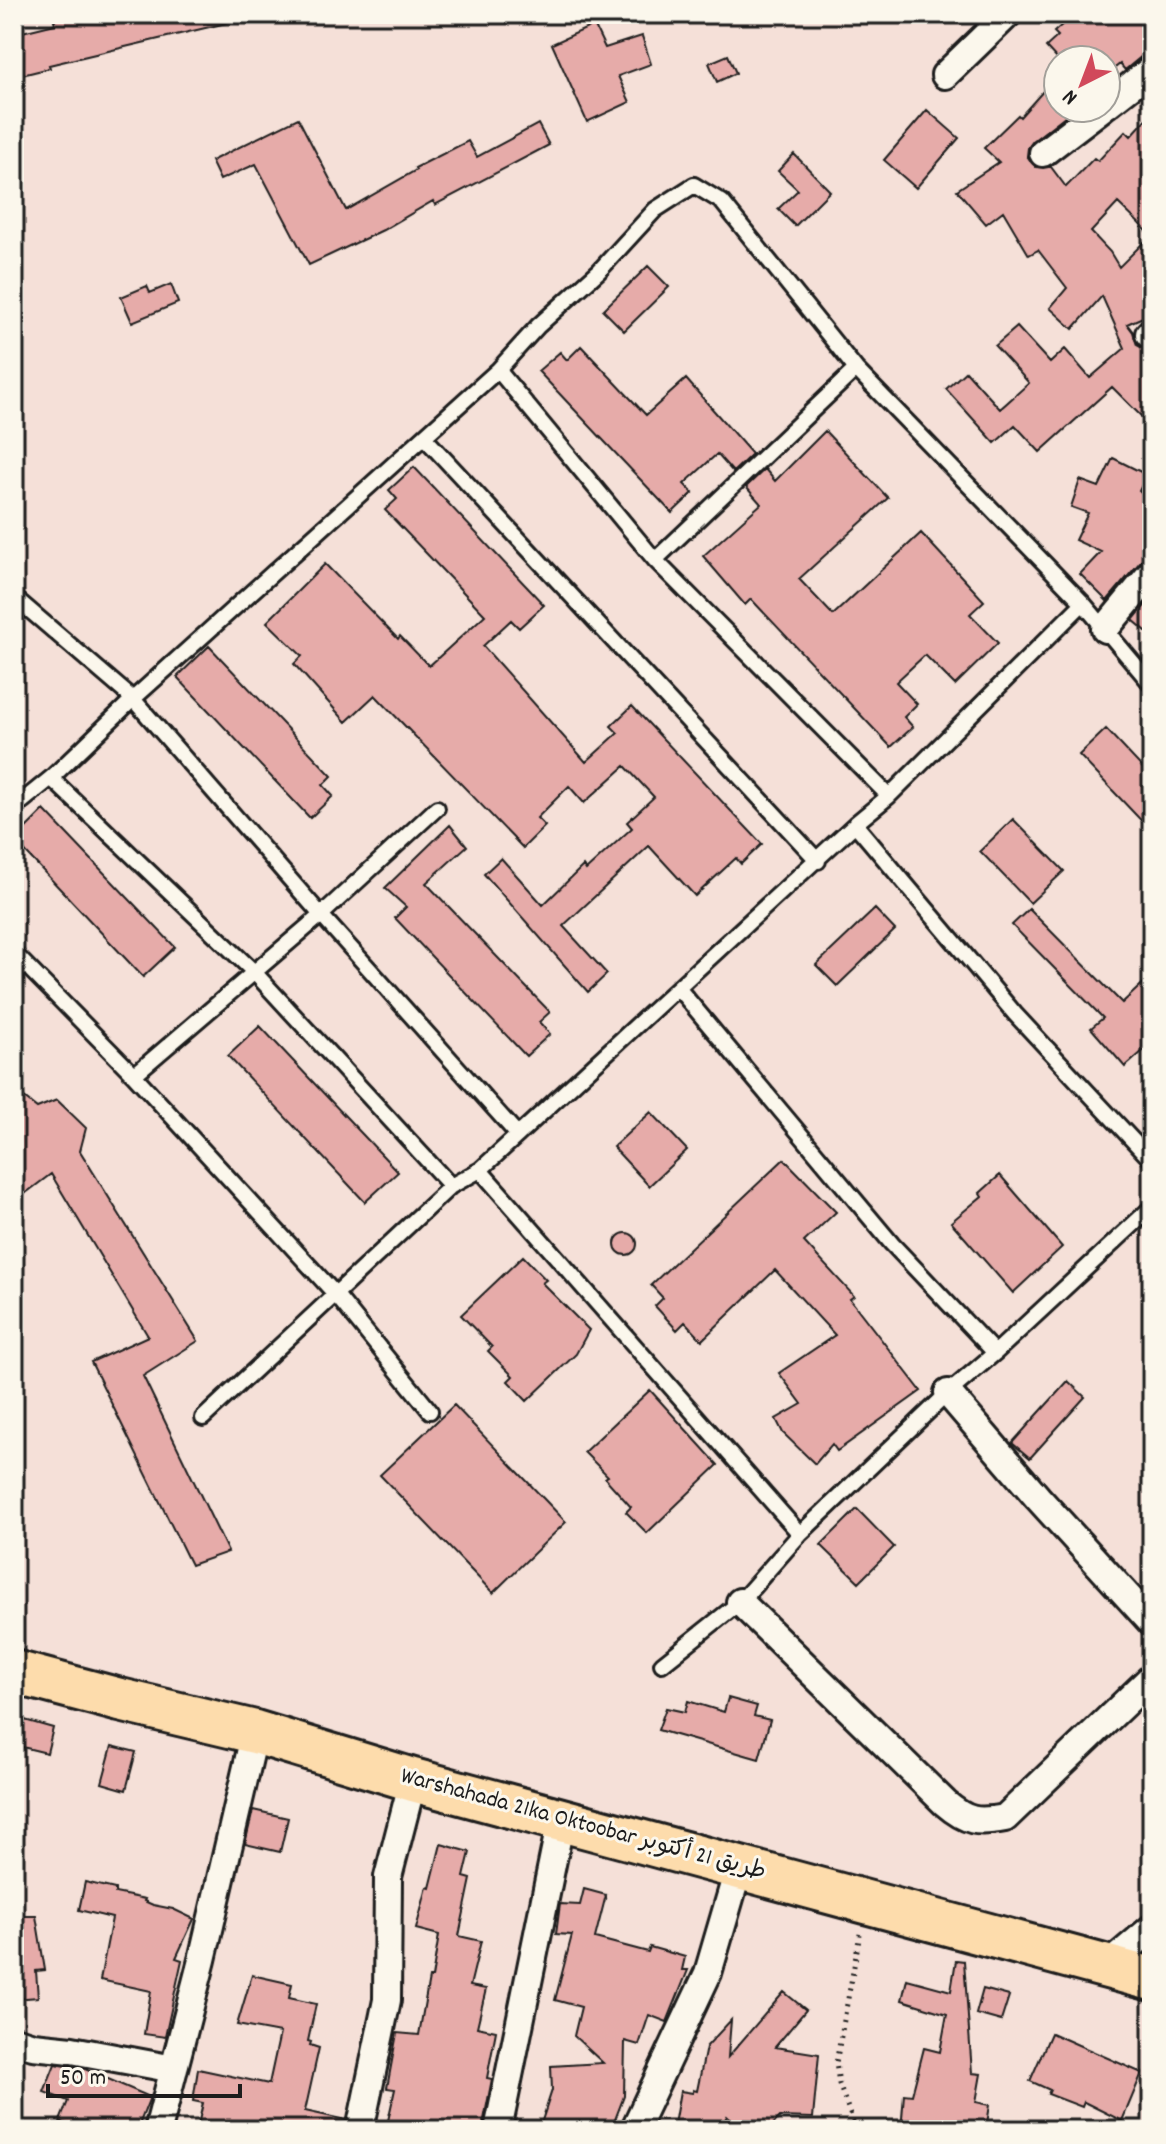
<svg xmlns="http://www.w3.org/2000/svg" width="1166" height="2144" font-family="Dekko,'Playpen Sans Arabic',sans-serif">
<style>
.building{fill:#e6aba9;stroke:#1c1c1c;stroke-width:2;fill-rule:evenodd}
.lines{fill:none;stroke-linecap:round;stroke-linejoin:round}
.lane-casing{stroke:#1c1c1c;stroke-width:20}
.street-casing{stroke:#1c1c1c;stroke-width:32}
.primary-casing{stroke:#1c1c1c;stroke-width:48}
.path{stroke:#1c1c1c;stroke-width:5;stroke-dasharray:2 6;stroke-linecap:butt}
.lane{stroke:#fbf7ec;stroke-width:14}
.street{stroke:#fbf7ec;stroke-width:26}
.primary{stroke:#fddcac;stroke-width:42}
.labels{text-anchor:middle;dominant-baseline:central;stroke-width:6;stroke-linejoin:round;paint-order:stroke}
.street-label{font-size:24px;fill:#1c1c1c;stroke:#fbf7ec}
</style>
<rect width="100%" height="100%" fill="#f5e0d8"/>
<filter id="ink" filterUnits="userSpaceOnUse"><feTurbulence type="fractalNoise" baseFrequency=".0125" numOctaves="2"/><feDisplacementMap in="SourceGraphic" scale="16" xChannelSelector="R" yChannelSelector="G"/><feConvolveMatrix kernelMatrix="1 2 1 2 8 2 1 2 1" color-interpolation-filters="sRGB"/></filter>
<g filter="url(#ink)">
<!-- building -->
<path class="building" d="M80,14H234L235,21L49,65L50,68L14,77V34L55,24L54,20Z
M1074,14H1152V53L1142,56L1125,70L1120,64L1106,75V60H1058L1046,47L1058,36L1054,32Z
M594,25L605,48L642,36L651,64L618,76L630,102L587,122L552,44Z
M728,55L736,73L717,82L709,63Z
M1045,89L1058,101V108H1065L1070,112L1033,141L1028,148L1027,156L1036,167H1051L1066,187L1094,158L1098,161L1126,131L1131,136L1152,113V313L1127,324L1133,332L1137,345L1152,353V427L1112,387L1040,452L1015,425L995,443L946,389L966,371L1000,409L1029,383L995,346L1017,327L1050,363L1065,349L1090,378L1125,348L1102,296L1073,329L1050,308L1067,288L1038,250L1029,255L1003,211L986,224L957,190L999,162L984,148L1018,115L1020,117ZM1118,203L1151,235L1119,267L1110,252L1091,232Z
M927,110L959,138L916,188L884,160Z
M298,118L346,210L416,170L415,168L468,141L477,157L538,124L549,145L435,205L433,201L383,230L309,265L256,164L220,180L211,161Z
M794,154L830,191L795,226L778,209L798,190L778,171Z
M648,266L669,287L624,331L603,310Z
M171,284L178,303L132,322L121,297L147,286L150,293Z
M581,346L646,415L686,379L752,454L733,472L717,454L684,484L693,493L672,513L538,371L560,352L567,360Z
M825,431L888,498L799,579L833,615L921,533L984,601L970,614L998,643L955,685L925,655L896,682L917,704L904,717L913,727L891,747L751,599L745,605L703,556L761,504L746,487L765,469L775,481Z
M1113,458L1147,475L1139,491L1152,503V556L1140,562L1107,601L1080,574L1101,552L1075,540L1088,513L1071,507L1080,480L1099,487Z
M414,467L544,605L519,628L511,620L483,646L586,762L618,733L611,726L632,706L762,844L741,864L736,858L695,896L649,846L563,926L607,974L588,992L484,874L501,858L543,905L583,866L586,870L632,828L627,822L654,797L625,766L584,803L569,786L537,818L545,826L523,848L375,695L346,722L294,664L302,656L267,622L325,564L398,639L400,636L429,666L485,615L385,510L397,499L389,490Z
M1152,597V636L1133,620Z
M209,646L332,776L323,785L333,796L310,818L177,677Z
M1106,729L1152,778V832L1079,755Z
M44,810L175,947L143,977L14,840Z
M1013,819L1064,871L1030,903L980,851Z
M450,825L467,846L426,883L550,1012L539,1022L550,1034L526,1056L395,918L406,907L385,888Z
M875,909L895,930L837,986L816,965Z
M1029,909L1122,1003L1152,975V1043L1125,1067L1091,1028L1103,1018L1012,925Z
M260,1026L398,1172L365,1202L228,1056Z
M14,1090L37,1108L57,1100L86,1128L80,1151L198,1341L143,1376L228,1552L191,1565L91,1362L148,1336L51,1174L14,1202Z
M651,1112L687,1150L649,1186L613,1147Z
M784,1159L836,1212L804,1242L854,1296L850,1299L921,1391L837,1451L832,1444L815,1464L783,1433L776,1419L802,1404L779,1373L835,1335L775,1270L702,1340L685,1322L677,1330L655,1306L663,1298L651,1285Z
M1000,1175L1062,1247L1013,1293L951,1222L982,1196L980,1193Z
M615 1244a11 11 0 1 1 22 0a11 11 0 1 1-22 0Z
M523,1256L546,1280L542,1283L589,1330L576,1354L527,1401L508,1381L513,1376L488,1351L492,1347L461,1315Z
M1068,1381L1085,1397L1030,1458L1012,1443Z
M650,1390L718,1465L647,1533L626,1512L631,1507L605,1478L608,1476L584,1452Z
M454,1405L566,1522L493,1593L380,1475Z
M857,1509L894,1547L859,1582L821,1545Z
M728,1698L757,1706L754,1716L770,1720L759,1759L658,1730L666,1708L685,1712L688,1701L724,1712Z
M14,1717L53,1728L47,1753L14,1745Z
M112,1746L136,1752L126,1790L102,1783Z
M253,1810L288,1818L280,1852L245,1844Z
M441,1844L470,1852L464,1877L471,1879L459,1936L481,1941L470,1986L486,1989L477,2027L496,2031L487,2078L492,2079L482,2130H386L395,2089L387,2088L397,2033L419,2035L429,1978H432L439,1935L416,1929L427,1887L430,1888Z
M85,1882L115,1889V1893L145,1899L144,1901L153,1905L173,1909L194,1919L176,1958L182,1960L165,2037L144,2034L151,1991L100,1980L112,1918L79,1910Z
M584,1889L606,1895L595,1938L648,1952L650,1947L685,1957L682,1970H688L667,2022L649,2015L639,2045L625,2041L624,2096L611,2130H539L552,2090L551,2066L603,2063L574,2036L581,2007L555,2000L572,1935L556,1934L560,1904L580,1905Z
M14,1916H36L45,1970L36,1971L38,1997L14,1999Z
M956,1960L964,1961L972,2073L981,2074L976,2102L990,2105L986,2130L930,2122L929,2130H901L904,2094L912,2095L924,2048L940,2052L947,2014L902,2000L907,1979L951,1991Z
M252,1975L292,1984L289,1998L316,2004L308,2041L311,2042L310,2045L319,2048L305,2111L346,2120L344,2130H197L203,2103L193,2101L198,2069L269,2084L280,2033L237,2025Z
M983,1989L1009,1996L1001,2021L976,2014Z
M784,1992L806,2010L775,2047L819,2054L813,2118L780,2117L768,2130H742L727,2116L719,2130H673L680,2091L693,2093V2090L697,2091L706,2047L731,2020L728,2057Z
M1051,2033L1142,2073L1122,2121L1084,2102L1082,2107L1048,2094L1050,2090L1030,2081Z
M55,2064L85,2069L150,2097L137,2130H80L60,2121L68,2101L44,2092Z"/>
<g class="lines">
<!-- lane casing -->
<g class="lane-casing">
<path id="lane" d="M498,370L655,560L889,796
M424,437L818,861
M655,560L856,369
M20,602L133,699L321,915L518,1135
M51,778L254,972L451,1186
M14,808L51,778L133,699L498,370L538,326L599,271L655,210L694,185L722,202L856,369L1083,603L1152,685
M855,824L1015,1014L1152,1161
M14,953L134,1075L337,1296L430,1411
M678,988L892,1244L995,1353
M134,1075L321,915L437,808
M480,1170L800,1534
M203,1418L451,1186L480,1170L855,824L889,796L1083,603
M662,1664L740,1602L800,1534L948,1393L995,1353L1152,1207"/>
</g>
<!-- street casing -->
<g class="street-casing">
<path id="street" d="M945,75L1008,14
M1106,105L1152,69
M1043,153L1102,108
M1149,334L1152,331
M1105,629L1152,572
M948,1393L1038,1498L1152,1623
M740,1602L945,1803C967,1822 977,1823 1005,1818L1152,1677
M1106,1967L1152,1928
M14,2040L33,2046L72,2050L174,2069
M158,2130L202,1960L255,1732
M360,2130L387,2000L388,1877L413,1780
M498,2130L561,1820
M634,2130L708,1973L739,1867"/>
</g>
<!-- primary casing -->
<g class="primary-casing">
<path id="primary" d="M14,1672L120,1700L255,1732L413,1780L1152,1979"/>
</g>
<!-- path -->
<path class="path" d="M856,2130L839,2084L836,2063L860,1934"/>
<!-- lane -->
<use href="#lane" class="lane"/>
<!-- street -->
<use href="#street" class="street"/>
<!-- primary -->
<use href="#primary" class="primary"/>
</g>
</g>
<g class="labels">
<!-- street labels -->
<g class="street-label">
<text transform="translate(583 1825) rotate(15)">Warshahada 21ka Oktoobar طريق 21 أكتوبر</text>
</g>
</g>
<!-- margin -->
<rect width="1166" height="2144" fill="none" stroke="#fbf7ec" stroke-width="48"/>
<rect x="24" y="24" width="1118" height="2096" fill="none" stroke="#1c1c1c" stroke-width="3" filter="url(#ink)"/>
<!-- north arrow -->
<g transform="translate(1082 84) rotate(222)"><circle r="38" fill="#fbf7ec" stroke="#a29f99" stroke-width="2"/>
<path d="M0-6L14 30L0 20L-14 30Z" fill="#d1495b"/>
<text y="-12" font-size="22" font-weight="bold" text-anchor="middle" fill="#1c1c1c">N</text>
</g>
<!-- scale -->
<path d="M48 2084v12h192v-12" fill="none" stroke="#1c1c1c" stroke-width="4"/>
<text x="60" y="2084" font-size="24" fill="#1c1c1c" stroke="#fbf7ec" stroke-width="6" paint-order="stroke">50 m</text>
</svg>
